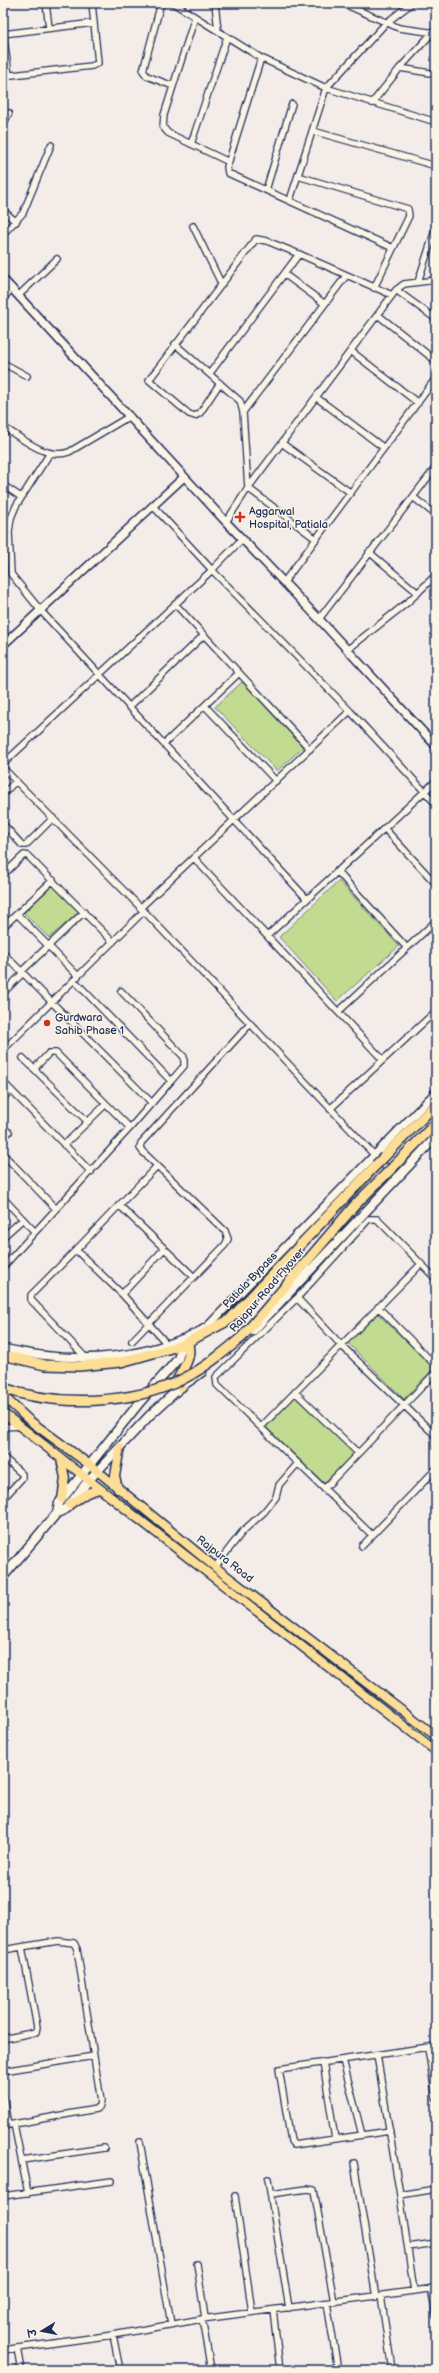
<svg xmlns="http://www.w3.org/2000/svg" width="439" height="2373" font-family="'Balsamiq Sans','Playpen Sans Deva',sans-serif">
<style>
.green{fill:#c2db91;stroke:#6e8578}
.lines{fill:none;stroke-linecap:round;stroke-linejoin:round}
.minor-casing{stroke:#1b2f5e;stroke-width:8}
.tertiary-casing{stroke:#1b2f5e;stroke-width:10}
.secondary-casing{stroke:#1b2f5e;stroke-width:11}
.primary-casing{stroke:#1b2f5e;stroke-width:11}
.trunk-casing{stroke:#1b2f5e;stroke-width:12}
.minor{stroke:#fcf5e5;stroke-width:5.5}
.tertiary{stroke:#fcf5e5;stroke-width:7}
.secondary{stroke:#fcf5e5;stroke-width:8}
.primary{stroke:#fdde96;stroke-width:8}
.trunk{stroke:#fdde96;stroke-width:9}
.trunk-bridge-casing{stroke:#1b2f5e;stroke-width:12;stroke-linecap:butt}
.trunk-bridge{stroke:#fdde96;stroke-width:9}
.poi-dot{fill:#c8321e;stroke:#fcf5e5;stroke-width:1.5}
.labels{text-anchor:middle;dominant-baseline:central;stroke-width:3;stroke-linejoin:round;paint-order:stroke}
.poi-label{font-size:11px;fill:#1b2f5e;stroke:#fcf5e5;text-anchor:start}
.street-label{font-size:11px;fill:#1b2f5e;stroke:#fcf5e5}
</style>
<rect width="100%" height="100%" fill="#f4ece9"/>
<filter id="ink" filterUnits="userSpaceOnUse"><feTurbulence type="fractalNoise" baseFrequency=".025" numOctaves="2"/><feDisplacementMap in="SourceGraphic" scale="8" xChannelSelector="R" yChannelSelector="G"/><feConvolveMatrix kernelMatrix="1 2 1 2 8 2 1 2 1" color-interpolation-filters="sRGB"/></filter>
<g filter="url(#ink)">
<!-- green -->
<path class="green" d="M242,682L303,747L277,771L215,707Z
M339,881L399,946L337,1001L279,937Z
M53,885L79,912L49,938L24,913Z
M378,1314L434,1368L404,1399L348,1343Z
M296,1396L354,1453L324,1483L266,1427Z"/>
<g class="lines">
<!-- minor casing -->
<g class="minor-casing">
<path id="minor" d="M46,3L49,28
M161,3L143,71L147,76L173,86
M173,3L261,58L326,88L436,122
M215,3L218,31
M342,3L399,28L436,33
M195,17L164,115L163,127L168,133L229,162
M3,32L9,75
M3,34L94,23
M261,58L227,167L228,173L393,248
M400,68L436,74
M3,76L92,66L98,63L92,3
M372,103L400,68L434,31
M3,125L9,113
M313,131L436,166
M191,144L227,37
M298,176L408,209L409,216L374,288
M266,190L292,104
M290,200L326,88L386,23L412,3
M3,210L16,222
M193,226L221,283
M3,234L23,213L51,145
M284,274L325,304
M418,282L436,227
M396,290L436,319
M19,295L57,259
M3,299L12,288
M378,315L436,361
M175,344L240,401L243,412L248,488L316,539
M351,351L418,403
M3,363L27,376
M210,373L299,254
M220,383L200,413L195,416L189,414L149,380L256,239L267,241L299,254L392,295
M317,398L384,448
M243,412L346,276
M3,427C22,438 46,460 69,452L130,416
M283,444L351,493
M50,453L16,506L11,518L9,532L11,574L41,611L100,675L307,899
M3,485L21,497
M413,497L436,515
M153,506L212,570L242,539
M226,522L248,488L396,290L404,284L436,280
M369,552L418,593
M284,582L436,378
M176,605L310,749
M319,619L436,467
M347,650L408,602L436,575
M205,706L276,781
M129,707L204,635
M350,711L436,804
M164,744L239,673
M3,764L212,570L350,711L140,908
M3,768L144,911L396,1178
M3,794L16,781
M3,824L22,845H26L53,818
M384,828L436,884
M194,858L383,1060
M337,871L407,948
M3,875L24,855L28,856L113,942
M17,914L78,976
M3,927L53,880
M267,936L436,781
M3,953L152,1103
M22,971L84,912
M121,991L184,1057V1066L171,1081
M3,993L23,973
M338,1012L436,921
M3,1050L144,911
M23,1058L88,1122
M34,1069L49,1053H56L130,1128
M3,1082L91,1172
M3,1098L11,1090
M330,1109L436,1011
M3,1138L9,1132
M64,1145L106,1104
M3,1154L56,1209
M157,1166L76,1250L122,1294L167,1344
M3,1198L35,1232
M119,1205L194,1277
M3,1237L23,1219
M76,1250L31,1295V1300L87,1359
M3,1267L130,1128L171,1081L74,980
M122,1294L164,1249
M297,1298L341,1345L436,1436
M378,1307L436,1366
M132,1341L225,1245L228,1239L225,1231L143,1152L140,1148L141,1143L250,1024
M295,1392L358,1453
M3,1427L21,1426
M261,1427L421,1264
M3,1457L22,1474V1478L3,1499
M324,1489L436,1372
M371,1534L217,1385L216,1377L297,1298L369,1219H377L436,1279
M362,1546L436,1469
M215,1567L243,1531L264,1512L276,1497L279,1485L298,1463
M3,1950L58,1941L74,1943L77,1949L101,2101L100,2106L96,2109L3,2126
M3,2039L36,2032L37,2027L22,1947
M428,2048L436,2098
M377,2055L400,2195
M343,2060L362,2135
M323,2062L335,2139
M3,2071L94,2056
M3,2097L8,2125
M14,2124L28,2193
M390,2131L294,2145L291,2141L279,2069L436,2046
M140,2142L171,2324
M22,2160L104,2148
M354,2163L376,2297
M268,2179L289,2308
M271,2194L307,2189L314,2190L334,2302
M3,2196L112,2181
M235,2196L252,2312
M408,2247L436,2243
M197,2264L205,2318
M431,2288L436,2316
M414,2291L400,2195L436,2189
M381,2296L392,2370
M327,2303L338,2370
M273,2310L280,2370
M202,2319L211,2370
M17,2348L21,2370
M3,2350L113,2335
M120,2370L113,2335L202,2319L436,2288"/>
</g>
<!-- tertiary casing -->
<g class="tertiary-casing">
<path id="tertiary" d="M3,279L226,522L319,619L436,746
M3,645L184,477
M3,1348C70,1364 138,1361 200,1331L208,1326L436,1092"/>
</g>
<!-- secondary casing -->
<g class="secondary-casing">
<path id="secondary" d="M253,1331L436,1137
M57,1513L59,1503L140,1402L178,1359L182,1345
M3,1577L57,1513L66,1509L88,1481L150,1415L181,1387L202,1372"/>
</g>
<!-- primary casing -->
<g class="primary-casing">
<path id="primary" d="M3,1396L30,1421L90,1465L215,1567L436,1736
M3,1413L436,1751
M61,1459L65,1478L62,1499
M118,1489L115,1476L120,1447
M69,1505L87,1493L99,1489"/>
</g>
<!-- trunk casing -->
<g class="trunk-casing">
<path id="trunk" d="M384,1157L436,1104
M393,1167L436,1123
M242,1337L355,1205L385,1175
M3,1355L45,1365L79,1366L121,1362L182,1345L229,1320L376,1165
M181,1387L178,1379C184,1367 193,1355 187,1342"/>
</g>
<!-- minor -->
<use href="#minor" class="minor"/>
<!-- tertiary -->
<use href="#tertiary" class="tertiary"/>
<!-- secondary -->
<use href="#secondary" class="secondary"/>
<!-- primary -->
<use href="#primary" class="primary"/>
<!-- trunk -->
<use href="#trunk" class="trunk"/>
<!-- trunk-bridge casing -->
<g class="trunk-bridge-casing">
<path id="trunk-bridge" d="M376,1165L384,1157
M385,1175L393,1167
M3,1388C57,1407 134,1405 185,1378C206,1367 224,1352 242,1337"/>
</g>
<!-- trunk-bridge -->
<use href="#trunk-bridge" class="trunk-bridge"/>
</g>
</g>
<!-- markers -->
<g class="poi-dot">
<path d="M238 511h4v4h4v4h-4v4h-4v-4h-4v-4h4z"/>
<circle cx="47" cy="1023" r="4"/>
</g>
<g class="labels">
<!-- poi labels -->
<g class="poi-label">
<text x="249" y="511">Aggarwal<tspan x="249" dy="13">Hospital, Patiala</tspan></text>
<text x="55" y="1017">Gurdwara<tspan x="55" dy="13">Sahib Phase 1</tspan></text>
</g>
<!-- street labels -->
<g class="street-label">
<text transform="translate(250 1280) rotate(-46)">Patiala Bypass</text>
<text transform="translate(267 1290) rotate(-49)">Rajapur Road Flyover</text>
<text transform="translate(225 1559) rotate(38)">Rajpura Road</text>
</g>
</g>
<!-- margin -->
<rect width="439" height="2373" fill="none" stroke="#fcf5e5" stroke-width="16"/>
<rect x="8" y="8" width="423" height="2357" fill="none" stroke="#1b2f5e" stroke-width="1.5" filter="url(#ink)"/>
<!-- north arrow -->
<g transform="translate(42 2331) rotate(260)" stroke="#fcf5e5" stroke-width="3" paint-order="stroke">
<path d="M0-3L7 15L0 10L-7 15Z" fill="#1b2f5e"/>
<text y="-6" font-size="11" font-weight="bold" text-anchor="middle" fill="#1b2f5e">उ</text>
</g>
</svg>
